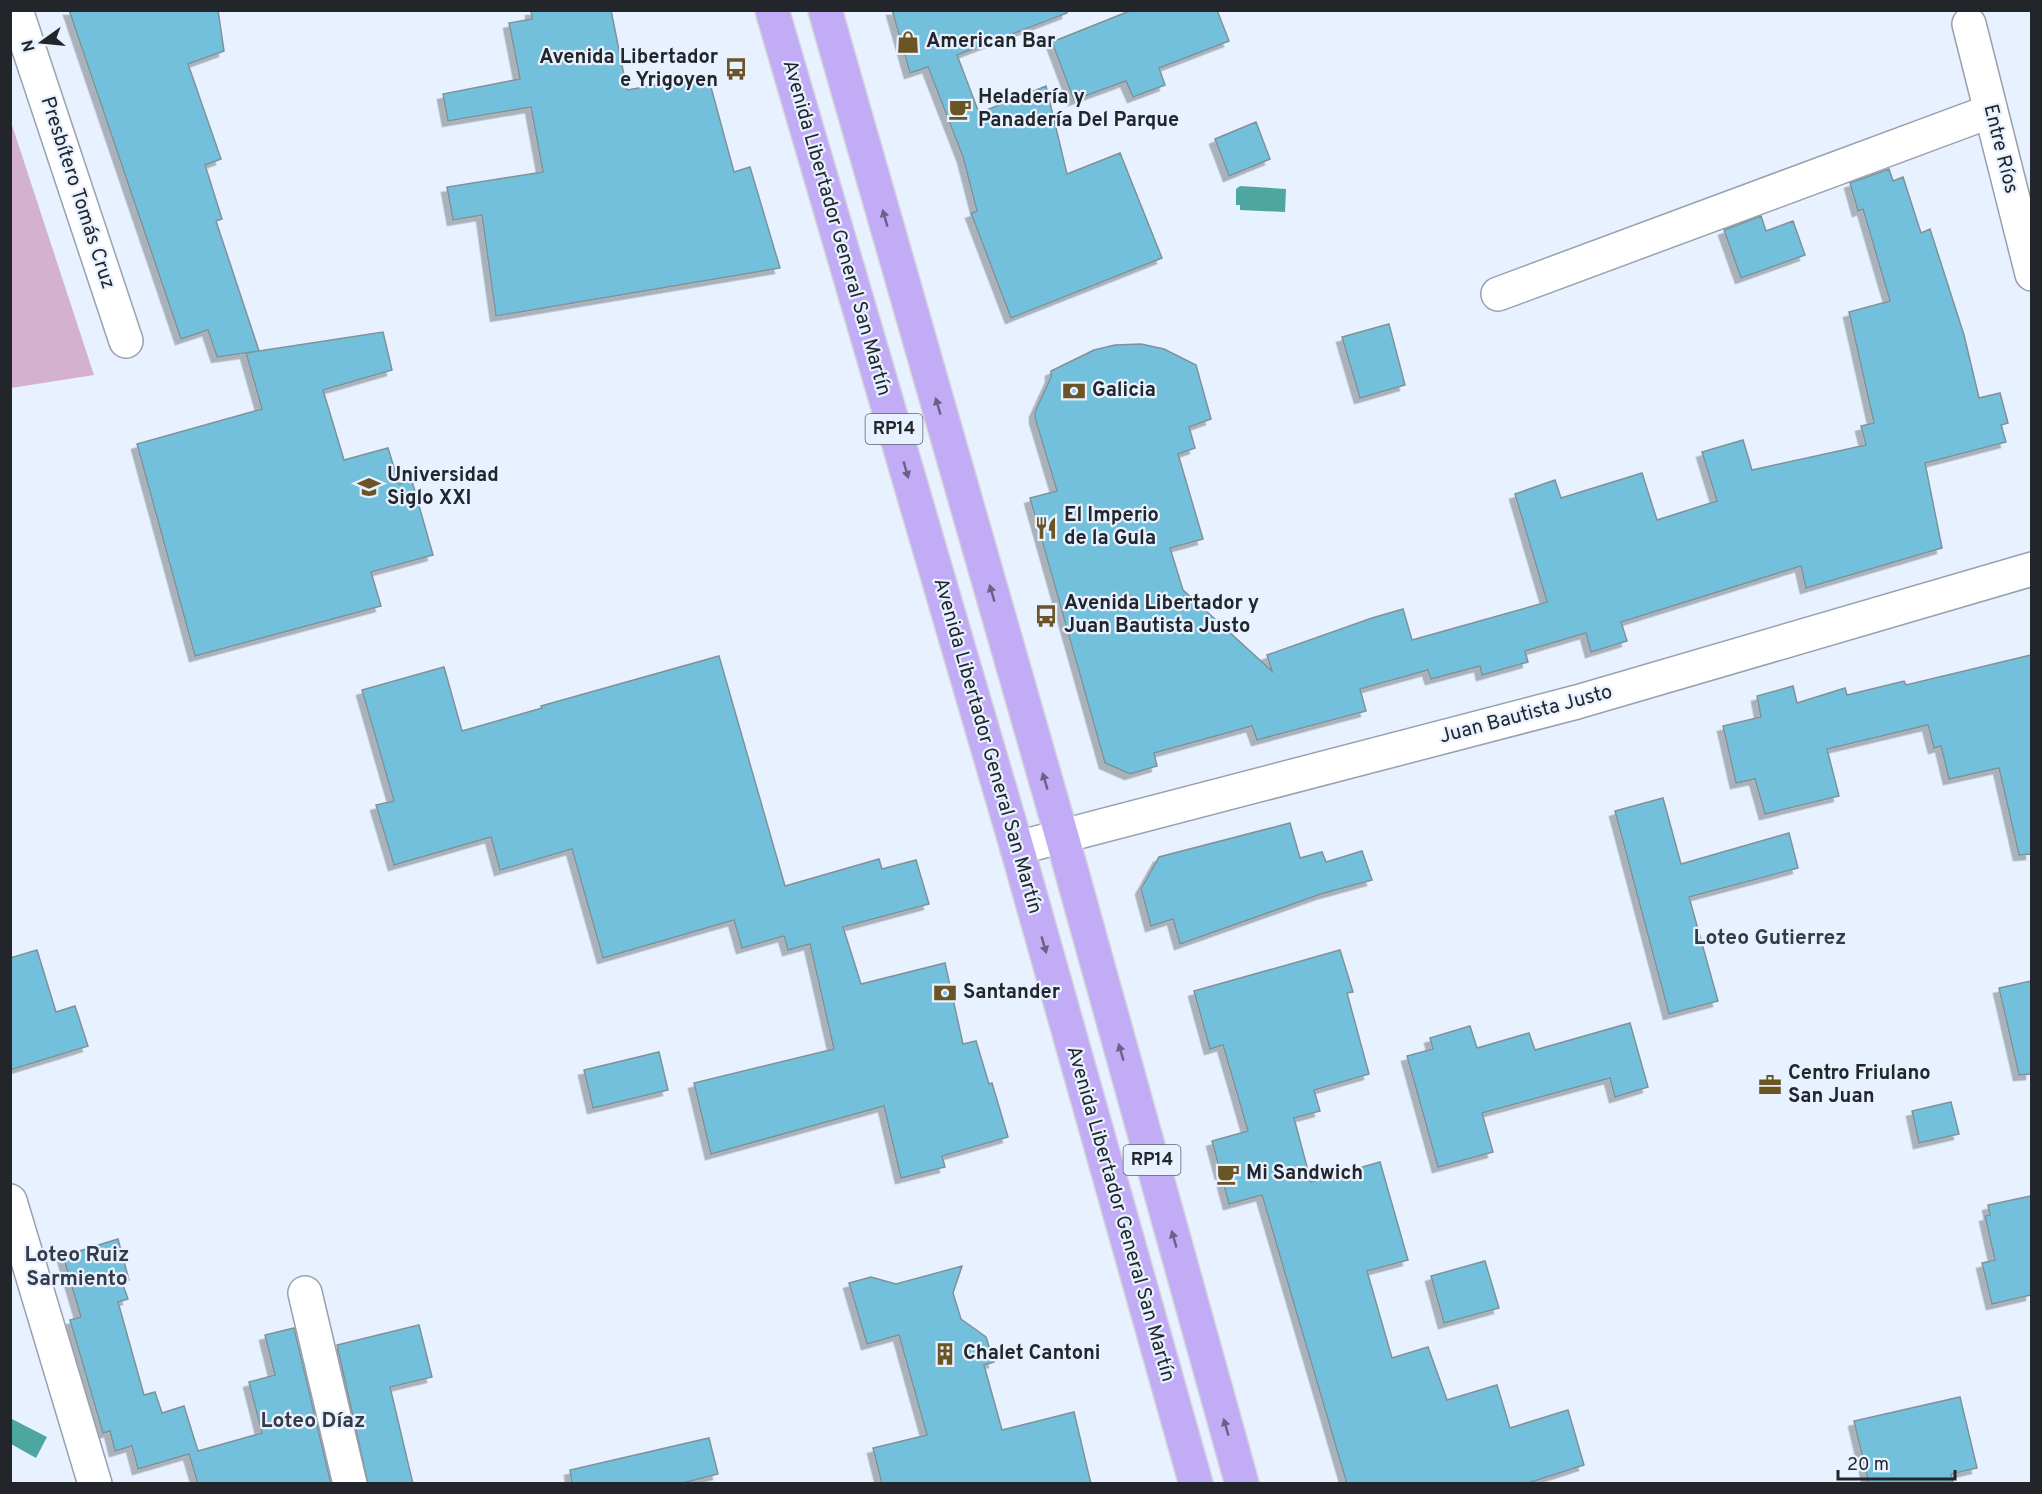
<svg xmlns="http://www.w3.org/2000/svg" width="2042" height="1494" font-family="Overpass,sans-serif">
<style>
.green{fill:#d4b1d1}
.water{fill:#4da6a0}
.building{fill:#73c0dc;stroke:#809198;stroke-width:1.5;filter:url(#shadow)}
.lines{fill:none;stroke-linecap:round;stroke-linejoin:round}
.minor-casing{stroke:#98a1ae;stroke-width:36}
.major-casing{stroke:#d3d4d5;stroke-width:36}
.minor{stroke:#fff;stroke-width:33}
.major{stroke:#c1acf5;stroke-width:33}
.oneway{fill:#6a6286}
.labels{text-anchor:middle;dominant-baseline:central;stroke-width:4.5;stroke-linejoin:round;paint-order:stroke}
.shield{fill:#e7f1ff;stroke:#5d636b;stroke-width:1.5}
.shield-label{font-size:18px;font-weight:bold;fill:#22262b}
.poi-label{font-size:20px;font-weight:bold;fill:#22262b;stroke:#e7f1ff;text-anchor:start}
.street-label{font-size:20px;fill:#22262b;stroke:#e7f1ff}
.neighbourhood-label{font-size:21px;font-weight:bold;fill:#343b46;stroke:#e7f1ff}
</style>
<defs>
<filter id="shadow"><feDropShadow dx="-5.5" dy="5.5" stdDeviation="0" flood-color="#0004"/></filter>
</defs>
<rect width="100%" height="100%" fill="#e7f1ff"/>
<!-- green -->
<path class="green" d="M11,122L90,363L94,375L11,388Z"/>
<!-- water -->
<path class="water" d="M1240,186L1286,189L1285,212L1240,210V205H1236V189Z
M10,1418L47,1437L36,1458L11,1444Z"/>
<!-- building -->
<path class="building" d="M69,10H218L224,51L188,64L221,159L205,165L222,219L216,221L259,351L217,357L208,330L181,339Z
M531,10H611L627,90L708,76L734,172L750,167L780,268L496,316L482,215L453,220L447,187L543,172L531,107L448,121L443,94L520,79L509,23L532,19Z
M892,10H1067V13L957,55L979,113L1046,86L1067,174L1120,153L1162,258L1011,318L971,213L977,211L963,157L928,67L910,73Z
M1132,10H1217L1229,41L1159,68L1165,85L1133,97L1126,81L1074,100L1052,42Z
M1256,122L1270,159L1229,176L1215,139Z
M1889,169L1893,181L1903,177L1921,233L1930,229L1964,335L1979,398L2000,393L2008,423L2001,425L2006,442L1925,463L1942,548L1806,588L1801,566L1621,622L1627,641L1591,652L1586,633L1525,651L1528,662L1482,675L1480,666L1431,679L1428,670L1360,689L1366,711L1257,740L1252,726L1154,753L1157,766L1130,774L1105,763L1030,498L1057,491L1035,418V412L1051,377V371L1094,350L1115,345L1141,344L1164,349L1196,365L1211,419L1189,427L1195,448L1178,454L1203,539L1170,548L1183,590L1272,671L1267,655L1372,618L1403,609L1412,640L1547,602L1515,494L1555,480L1561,498L1642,473L1657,520L1717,501L1702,452L1743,440L1752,470L1866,445L1861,426L1874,423L1849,312L1890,301L1863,209L1858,211L1850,183Z
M1761,216L1766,231L1793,221L1805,255L1741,278L1724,230Z
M1389,324L1405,385L1360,398L1342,337Z
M383,332L392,370L323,390L344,460L388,448L399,484L412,481L433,555L371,572L381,606L195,656L137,444L262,409L246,353Z
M2031,655V854L2019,855L1999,768L1949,779L1941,746L1934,748L1928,725L1827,749L1839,796L1765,814L1755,779L1736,783L1723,726L1761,717L1757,696L1793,686L1797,703L1845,688L1847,695L1904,681L1906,685Z
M719,656L785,886L879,859L882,869L916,860L929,904L843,927L861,984L945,963L963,1044L976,1041L989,1084L992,1083L1008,1137L942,1156L945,1167L901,1178L884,1106L711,1154L694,1083L834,1049L810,944L788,950L784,936L742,948L734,920L603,958L572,849L500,870L491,837L394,865L376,805L394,801L362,690L444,667L462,731L542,708L541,706Z
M1663,798L1681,864L1789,833L1798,868L1689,897L1718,1001L1669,1014L1615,811Z
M1290,823L1300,858L1322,852L1326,862L1362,851L1372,880L1321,894L1180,944L1173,919L1151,926L1141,889L1159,857Z
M37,950L56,1012L75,1006L88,1046L10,1070V958Z
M1340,950L1353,992L1347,993L1369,1074L1314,1090L1320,1111L1294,1118L1311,1182L1380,1162L1408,1260L1367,1271L1392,1358L1428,1347L1447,1400L1497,1385L1510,1428L1568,1410L1584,1465L1525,1484H1347L1262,1195L1229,1204L1212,1141L1248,1131L1223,1045L1210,1049L1194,991Z
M2031,981V1074L2019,1075L1999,988Z
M1630,1023L1648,1087L1615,1097L1610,1078L1482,1113L1493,1152L1438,1167L1407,1056L1433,1049L1430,1038L1470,1026L1477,1048L1529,1033L1535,1050Z
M659,1052L668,1090L593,1108L584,1070Z
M1951,1102L1959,1134L1919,1143L1912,1111Z
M2031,1196V1295L1992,1304L1982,1263L1995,1260L1985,1216L1990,1215L1988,1205Z
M118,1239L129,1280L122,1282L128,1299L118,1302L144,1395L155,1392L162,1413L184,1406L198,1451L262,1433L249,1382L275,1375L265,1335L294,1328L331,1484H198L189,1454L138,1469L132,1446L115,1451L110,1431L103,1433L70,1320L81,1317L63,1256Z
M1485,1261L1499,1308L1444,1323L1431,1276Z
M962,1266L953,1293L961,1319L986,1337L994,1362L984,1365L1002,1430L1074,1412L1091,1484H882L873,1448L927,1435L899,1335L867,1344L849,1283L871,1277L896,1284Z
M419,1325L432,1377L390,1387L413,1484H368L337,1345Z
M1960,1397L1977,1468L1951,1474L1953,1484H1869L1854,1421Z
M709,1438L718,1474L679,1484H572L570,1470Z"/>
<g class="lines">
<!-- minor casing -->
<g class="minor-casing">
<path id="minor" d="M16,10L126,341
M1969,24L2032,274
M1498,294L1991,111
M1017,848L1577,702L2032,569
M10,1201L95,1484
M305,1293L350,1484"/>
</g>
<!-- major casing -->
<g class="major-casing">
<path id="major" d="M772,10L1017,848L1196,1484
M825,10L1062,837L1242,1484"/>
</g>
<!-- minor -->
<use href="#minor" class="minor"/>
<!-- major -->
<use href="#major" class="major"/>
</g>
<!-- one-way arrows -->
<defs><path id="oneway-solid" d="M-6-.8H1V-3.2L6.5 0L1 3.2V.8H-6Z" transform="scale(1.5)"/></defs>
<g class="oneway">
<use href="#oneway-solid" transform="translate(885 218) rotate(-106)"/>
<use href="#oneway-solid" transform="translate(938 406) rotate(-106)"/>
<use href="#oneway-solid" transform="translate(906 470) rotate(74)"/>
<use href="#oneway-solid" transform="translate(992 593) rotate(-106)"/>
<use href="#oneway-solid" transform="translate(1045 781) rotate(-106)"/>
<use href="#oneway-solid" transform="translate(1044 945) rotate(74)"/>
<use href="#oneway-solid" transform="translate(1121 1052) rotate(-106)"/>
<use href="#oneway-solid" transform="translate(1174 1239) rotate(-106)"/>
<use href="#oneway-solid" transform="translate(1226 1427) rotate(-106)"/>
</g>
<!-- icons -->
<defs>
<g id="shop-bare" transform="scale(1.8)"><path d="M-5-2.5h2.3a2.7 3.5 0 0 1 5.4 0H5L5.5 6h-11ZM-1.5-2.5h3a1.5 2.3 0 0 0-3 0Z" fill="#6c5525" stroke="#e7f1ff" stroke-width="2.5" paint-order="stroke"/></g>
<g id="bus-bare" transform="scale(1.8)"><path d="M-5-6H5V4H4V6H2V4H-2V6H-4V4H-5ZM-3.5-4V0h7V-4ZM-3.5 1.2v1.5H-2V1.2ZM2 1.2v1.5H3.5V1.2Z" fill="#6c5525" stroke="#e7f1ff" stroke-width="2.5" paint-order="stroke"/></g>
<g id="cafe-bare" transform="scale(1.8)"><path d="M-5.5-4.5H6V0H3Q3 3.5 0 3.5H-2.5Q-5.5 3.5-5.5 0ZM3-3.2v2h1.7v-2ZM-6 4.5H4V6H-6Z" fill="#6c5525" stroke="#e7f1ff" stroke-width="2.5" paint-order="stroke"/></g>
<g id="bank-bare" transform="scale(1.8)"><path d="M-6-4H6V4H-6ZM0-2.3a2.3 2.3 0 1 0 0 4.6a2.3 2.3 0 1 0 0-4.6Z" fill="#6c5525" stroke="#e7f1ff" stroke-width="2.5" paint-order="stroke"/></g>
<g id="university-bare" transform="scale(1.8)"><path d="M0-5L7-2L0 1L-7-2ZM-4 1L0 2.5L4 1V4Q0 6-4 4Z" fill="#6c5525" stroke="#e7f1ff" stroke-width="2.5" paint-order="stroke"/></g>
<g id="restaurant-bare" transform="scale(1.8)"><path d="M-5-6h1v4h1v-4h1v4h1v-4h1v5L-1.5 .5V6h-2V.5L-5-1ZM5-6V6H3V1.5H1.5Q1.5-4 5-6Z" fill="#6c5525" stroke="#e7f1ff" stroke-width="2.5" paint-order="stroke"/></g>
<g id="office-bare" transform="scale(1.8)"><path d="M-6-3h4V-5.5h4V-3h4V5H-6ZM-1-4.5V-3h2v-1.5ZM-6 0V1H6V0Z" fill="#6c5525" stroke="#e7f1ff" stroke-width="2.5" paint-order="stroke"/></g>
<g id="building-bare" transform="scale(1.8)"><path d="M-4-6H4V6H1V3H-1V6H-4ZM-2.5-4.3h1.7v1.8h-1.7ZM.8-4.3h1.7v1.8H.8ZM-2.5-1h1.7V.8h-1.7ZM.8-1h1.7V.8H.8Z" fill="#6c5525" stroke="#e7f1ff" stroke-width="2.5" paint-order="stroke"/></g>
</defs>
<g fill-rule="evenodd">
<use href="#shop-bare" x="908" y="42"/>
<use href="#bus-bare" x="736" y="69"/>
<use href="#cafe-bare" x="960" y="109"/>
<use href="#bank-bare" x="1074" y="391"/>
<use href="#university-bare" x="369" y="487"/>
<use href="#restaurant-bare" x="1046" y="528"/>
<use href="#bus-bare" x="1046" y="616"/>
<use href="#bank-bare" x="945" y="993"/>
<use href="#office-bare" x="1770" y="1085"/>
<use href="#cafe-bare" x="1228" y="1174"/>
<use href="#building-bare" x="945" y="1354"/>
</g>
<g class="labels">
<!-- shield labels -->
<g class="shield">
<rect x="865.5" y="414" width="57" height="30" rx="4.5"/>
<rect x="1123.5" y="1145" width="57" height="30" rx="4.5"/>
</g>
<g class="shield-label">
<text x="894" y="429">RP14</text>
<text x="1152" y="1160">RP14</text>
</g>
<!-- poi labels -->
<g class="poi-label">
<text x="926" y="42">American Bar</text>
<text x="718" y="58" text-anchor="end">Avenida Libertador<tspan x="718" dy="23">e Yrigoyen</tspan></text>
<text x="978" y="98">Heladería y<tspan x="978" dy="23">Panadería Del Parque</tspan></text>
<text x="1092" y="391">Galicia</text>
<text x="387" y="476">Universidad<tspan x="387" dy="23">Siglo XXI</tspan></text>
<text x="1064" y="516">El Imperio<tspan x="1064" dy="23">de la Gula</tspan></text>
<text x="1064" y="604">Avenida Libertador y<tspan x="1064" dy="23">Juan Bautista Justo</tspan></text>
<text x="963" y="993">Santander</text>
<text x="1788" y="1074">Centro Friulano<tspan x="1788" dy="23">San Juan</tspan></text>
<text x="1246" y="1174">Mi Sandwich</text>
<text x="963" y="1354">Chalet Cantoni</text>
</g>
<!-- street labels -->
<g class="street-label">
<text transform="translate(2000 149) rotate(76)">Entre Ríos</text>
<text transform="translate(77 193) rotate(72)">Presbítero Tomás Cruz</text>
<text transform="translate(836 228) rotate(74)">Avenida Libertador General San Martín</text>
<text transform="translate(1526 715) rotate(-15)">Juan Bautista Justo</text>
<text transform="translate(987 746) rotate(74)">Avenida Libertador General San Martín</text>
<text transform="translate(1120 1214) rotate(74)">Avenida Libertador General San Martín</text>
</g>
<!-- neighbourhood labels -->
<g class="neighbourhood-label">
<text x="1770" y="938">Loteo Gutierrez</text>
<text x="77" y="1255">Loteo Ruiz<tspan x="77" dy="24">Sarmiento</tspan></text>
<text x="313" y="1421">Loteo Díaz</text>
</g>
</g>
<!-- border -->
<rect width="2042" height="1494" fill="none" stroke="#22262b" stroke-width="24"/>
<!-- north arrow -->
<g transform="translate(42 42) rotate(255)" stroke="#e7f1ff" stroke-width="4.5" paint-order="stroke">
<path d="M0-4.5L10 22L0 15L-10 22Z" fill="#22262b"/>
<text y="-9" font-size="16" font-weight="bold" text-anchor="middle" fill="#22262b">N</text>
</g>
<!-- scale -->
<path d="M1838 1470v9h117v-9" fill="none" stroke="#22262b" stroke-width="3"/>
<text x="1847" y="1470" font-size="18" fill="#22262b" stroke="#e7f1ff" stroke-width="4.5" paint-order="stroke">20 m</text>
</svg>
